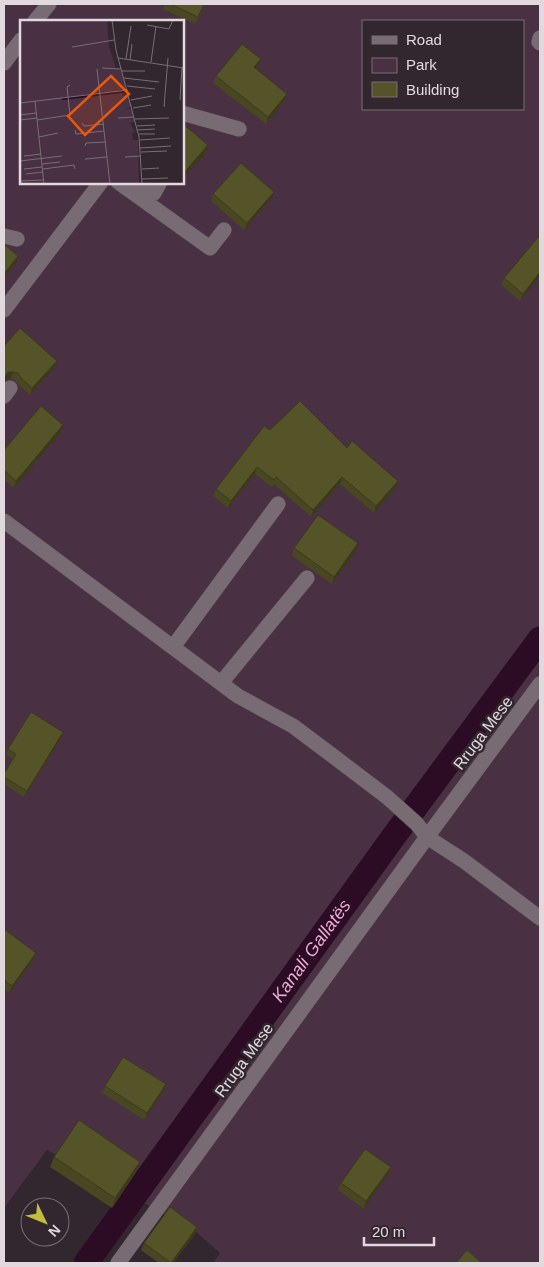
<svg xmlns="http://www.w3.org/2000/svg" width="544" height="1267" font-family="Arial,sans-serif">
<style>
.green{fill:#493042;fill-rule:evenodd}
.lines{fill:none;stroke-linecap:round;stroke-linejoin:round}
.canal{stroke:#2c0c24;stroke-width:25}
.minor-casing{stroke:#4e444b;stroke-width:16}
.minor{stroke:#796b74;stroke-width:15}
.wall{fill:#494722}
.shaded-wall{fill:#3c3a1c}
.building{fill:#555328;stroke:#3c3a1c}
.labels{text-anchor:middle;dominant-baseline:central;stroke-width:5;stroke-linejoin:round;paint-order:stroke}
.street-label{font-size:16px;fill:#e1d9de;stroke:#32262f}
.water-label{font-size:18px;font-style:italic;fill:#e9abd7;stroke:#32262f}
.inset-river{fill:none;stroke:#2c0c24;stroke-width:2.5}
.inset-road{fill:none;stroke:#786e75;stroke-width:1}
.view{fill:#e8590c;fill-opacity:0.15;stroke:#e8590c;stroke-width:2.5}
.inset-edge{fill:none;stroke:#e1d9de;stroke-width:2.5}
</style>
<rect width="100%" height="100%" fill="#32262f"/>
<!-- green -->
<path class="green" d="M4,4H540V1263H213L220,1253L195,1231L47,1150L4,1208ZM21,21H182V182H21ZM363,21H523V109H363Z"/>
<g class="lines">
<!-- canal -->
<path class="canal" id="s1" d="M86,1263L394,836L540,639"/>
<!-- minor casing -->
<g class="minor-casing">
<path id="minor" d="M35,21L49,4
M540,38L539,42L540,43
M4,63L21,40
M182,113L239,129
M118,182L210,248L224,230
M140,182L154,193L160,182
M4,236L17,239
M4,310L101,182
M4,396L10,388
M4,521L238,696L293,726L333,756L387,797L417,824L427,837L464,861L540,918
M173,647L278,504
M221,683L307,578
M118,1263L427,837L540,684"/>
</g>
<!-- minor -->
<use href="#minor" class="minor"/>
</g>
<!-- wall -->
<path class="wall" d="M165,4H205L195,24L163,9Z
M261,59L258,66L256,69L284,101L266,124L213,83L216,76Z
M213,194L271,199L244,230L211,201Z
M540,276L520,301L501,285L504,278Z
M4,346L57,361L54,368L30,395L19,385L15,380L11,379L6,380L4,382Z
M270,430L347,448L398,481L396,488L374,513L340,484L311,517L274,484L272,487L255,474L228,508L213,496L216,489Z
M61,432L14,488L4,480V450Z
M294,548L356,551L332,584L292,556Z
M63,732L61,738L24,797L4,784V774L13,759L6,755L8,749Z
M4,929L33,960L9,993L4,989Z
M105,1086L163,1092L144,1120L102,1093Z
M54,1157L136,1172L112,1208L50,1167Z
M391,1167L388,1174L364,1209L338,1190L341,1183Z
M197,1227L195,1234L173,1263H159L141,1250L144,1243Z"/>
<!-- shaded-wall -->
<path class="shaded-wall" d="M261,59L258,66L251,74L254,67Z
M287,94L284,101L266,124L268,117Z
M208,145L206,153L182,179V175Z
M274,192L271,199L244,230L247,223Z
M18,256L16,263L4,278V274Z
M540,272V276L520,301L523,294Z
M57,361L54,368L30,395L32,388Z
M8,372H13L11,379L6,380L4,382V378Z
M63,425L61,432L14,488L16,481Z
M257,467L255,474L228,508L231,501Z
M342,477L340,484L311,517L313,510Z
M398,481L396,488L374,513L376,506Z
M358,543L356,551L332,584L334,577Z
M63,732L61,738L24,797L27,791Z
M36,953L33,960L9,993L12,986Z
M166,1084L163,1092L144,1120L147,1113Z
M140,1162L136,1172L112,1208L115,1198Z
M391,1167L388,1174L364,1209L366,1201Z
M197,1227L195,1234L173,1263H170Z"/>
<!-- building -->
<path class="building" d="M170,4H204L198,17Z
M242,44L261,59L254,67L287,94L268,117L216,76Z
M182,123L208,145L182,175Z
M241,163L274,192L247,223L213,194Z
M540,235V272L523,294L504,278Z
M4,244L18,256L4,274Z
M20,328L57,361L32,388L21,378L18,373L13,372H8L4,378V346Z
M300,401L347,448L352,441L398,481L376,506L342,477L313,510L276,477L274,480L257,467L231,501L216,489L264,426L270,430Z
M41,406L63,425L16,481L4,470V450Z
M318,515L358,543L334,577L294,548Z
M31,712L63,732L27,791L4,777V774L16,754L8,749Z
M4,929L36,953L12,986L4,980Z
M123,1057L166,1084L147,1113L105,1086Z
M79,1120L140,1162L115,1198L54,1157Z
M365,1149L391,1167L366,1201L341,1183Z
M170,1207L197,1227L171,1263L144,1243Z
M467,1250L482,1263H456Z"/>
<g class="labels">
<!-- street labels -->
<g class="street-label">
<text transform="translate(483 733) rotate(-53)">Rruga Mese</text>
<text transform="translate(244 1060) rotate(-54)">Rruga Mese</text>
</g>
<!-- water labels -->
<g class="water-label">
<text stroke="none"><textPath href="#s1" startOffset="385">Kanali Gallatës</textPath></text>
</g>
</g>
<!-- overview -->
<g transform="translate(20 20)">
<rect width="164" height="164" fill="#32262f"/>
<path d="M0,0H87L89,26L96,49H100L106,67L101,68L103,76H108L112,86L106,89H112L115,102L110,103L115,112L112,113L113,120H118L119,164H0Z" fill="#493042"/>
<path class="inset-river" d="M42,79L107,71"/>
<path class="inset-road" d="M92,0L96,30L119,117L122,164M127,5L149,9L153,0M52,27L94,20M98,38L164,48M106,39L111,6M110,40L112,24M131,42L136,6M82,48L101,49M77,49L90,164M102,51H125M104,58L139,62M107,66L135,69M111,80L132,76M160,80L162,47M15,81L24,164M0,83L108,70M144,87L148,38M113,88L131,85M0,95L16,93M98,98L114,97M115,99L149,98M0,100L17,98M17,100L50,95L47,67L50,65M62,103L64,106L84,104M117,106L135,105M55,110L56,114L84,111M117,110L135,109M119,114H135M19,117L38,113M120,120L150,118M65,126L66,123L86,122M120,128L151,126M121,132L147,131M4,136L21,134M105,137L121,136M65,139L87,137M0,141L42,136M22,144L40,142M4,149L22,147M23,149L54,145L55,149M122,149L139,148M6,154L23,152M122,159L148,158M0,161L24,160"/>
<path class="view" d="M91,56L109,74L65,115L48,96Z"/>
<rect width="164" height="164" class="inset-edge"/>
</g>
<!-- border -->
<rect width="544" height="1267" fill="none" stroke="#e1d9de" stroke-width="10"/>
<!-- legend -->
<rect x="362" y="20" width="162" height="90" fill="#32262f" stroke="#786e75"/>
<rect x="372" y="36" width="25" height="8" fill="#796b74" stroke="#786e75"/>
<text x="406" y="45" font-size="15" fill="#e1d9de">Road</text>
<rect x="372" y="58" width="25" height="15" fill="#493042" stroke="#786e75"/>
<text x="406" y="70" font-size="15" fill="#e1d9de">Park</text>
<rect x="372" y="82" width="25" height="15" fill="#555328" stroke="#786e75"/>
<text x="406" y="95" font-size="15" fill="#e1d9de">Building</text>
<!-- north arrow -->
<g transform="translate(45 1222) rotate(133)"><circle r="24" fill="#32262f" stroke="#786e75"/>
<path d="M0-4L9 19L0 12L-9 19Z" fill="#c2bd3f"/>
<text y="-8" font-size="14" font-weight="bold" text-anchor="middle" fill="#e1d9de">N</text>
</g>
<!-- scale -->
<path d="M364 1237v8h70v-8" fill="none" stroke="#e1d9de" stroke-width="2.5"/>
<text x="372" y="1237" font-size="15" fill="#e1d9de" stroke="#32262f" stroke-width="4" paint-order="stroke">20 m</text>
</svg>
